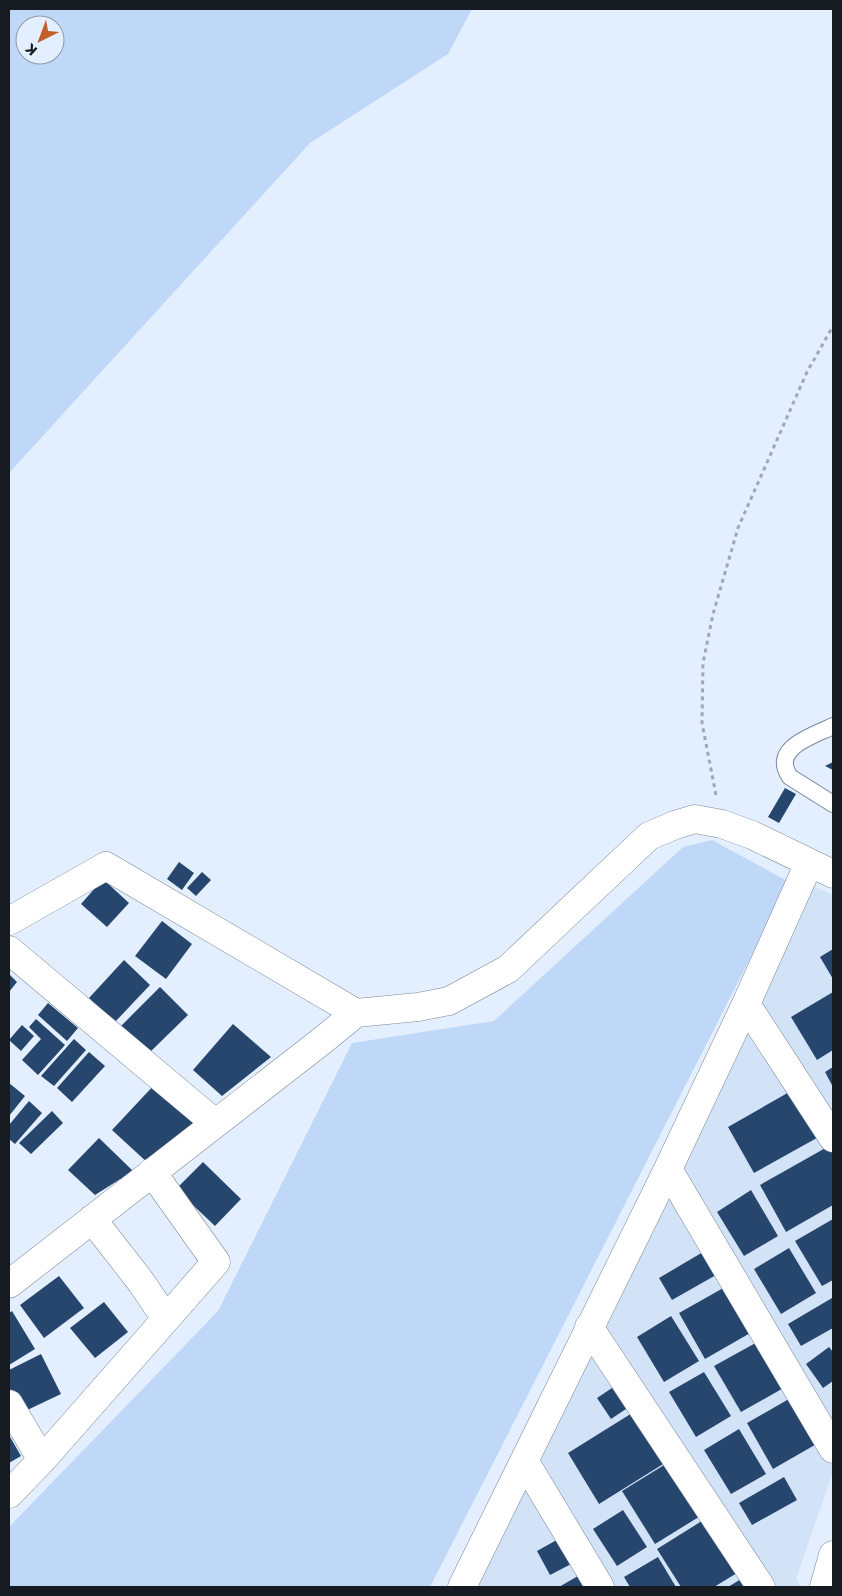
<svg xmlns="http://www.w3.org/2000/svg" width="842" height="1596" font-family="Jost,sans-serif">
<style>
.built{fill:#d3e3f7}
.green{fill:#c0d8f8;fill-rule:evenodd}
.building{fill:#27466d}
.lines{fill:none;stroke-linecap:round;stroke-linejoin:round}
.lane-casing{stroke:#7a8799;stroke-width:18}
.street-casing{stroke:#7a8799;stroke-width:29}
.path{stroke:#9fa8b5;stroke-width:3;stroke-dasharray:4 4;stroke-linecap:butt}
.lane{stroke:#fff;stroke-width:16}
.street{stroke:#fff;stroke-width:28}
</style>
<rect width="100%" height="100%" fill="#e3effe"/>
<!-- built -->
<path class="built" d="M813,886L833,895V1472L796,1579L801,1587H465Z"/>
<!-- green -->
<path class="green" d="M9,9H472L448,54L310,143L9,473ZM25,25H55V55H25Z
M712,840L789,882L430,1587H9V1527L218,1311L352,1043L494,1021L683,847Z"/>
<!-- building -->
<path class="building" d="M833,762V770L825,766Z
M785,788L796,794L779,823L768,817Z
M179,862L194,873L182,890L167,879Z
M202,872L211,880L196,896L187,888Z
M103,879L129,903L107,927L81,904Z
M162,921L192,944L166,979L135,956Z
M833,949V979L820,957Z
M124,960L150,985L115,1022L89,998Z
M9,974L17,982L9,992Z
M160,987L188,1015L148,1054L121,1026Z
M833,992V1050L817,1060L791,1017Z
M48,1003L78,1028L67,1041L38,1015Z
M36,1019L65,1045L38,1075L22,1060L41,1039L29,1027Z
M233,1024L271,1057L222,1096L193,1070Z
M22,1025L34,1036L21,1051L9,1040Z
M74,1039L86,1050L54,1086L41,1076Z
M89,1052L105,1066L72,1102L57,1088Z
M833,1067V1087L825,1072Z
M9,1083L25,1096L9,1116Z
M156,1083L199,1122L149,1164L112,1130Z
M798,1087L824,1134L754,1173L728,1127Z
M29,1101L42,1113L15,1144L9,1139V1125Z
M52,1111L63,1123L31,1154L19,1143Z
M99,1138L133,1171L95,1195L68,1170Z
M829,1146L833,1153V1205L786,1232L760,1185Z
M203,1162L241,1199L215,1226L176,1189Z
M751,1190L778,1236L744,1256L717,1212Z
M833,1219V1280L822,1286L795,1241Z
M789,1248L816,1293L781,1314L754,1269Z
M703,1252L716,1275L672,1300L659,1278Z
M59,1276L84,1308L44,1338L20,1305Z
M725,1287L752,1332L705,1359L679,1313Z
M832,1298L833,1328L801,1346L788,1324Z
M104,1302L128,1332L95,1358L70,1328Z
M12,1311L35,1349L9,1365V1313Z
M671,1316L699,1361L664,1382L637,1337Z
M761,1340L787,1386L741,1412L714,1366Z
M829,1347L833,1352V1381L823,1388L806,1364Z
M41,1354L61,1394L21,1413L9,1388V1370Z
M704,1372L731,1416L696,1437L669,1392Z
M621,1382L635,1403L611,1419L597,1398Z
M794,1396L820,1442L773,1469L747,1423Z
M637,1410L668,1461L599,1504L568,1453Z
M739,1429L766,1474L731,1494L704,1450Z
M9,1435L21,1456L9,1463Z
M669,1462L702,1515L655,1544L622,1491Z
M784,1477L797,1500L752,1525L739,1503Z
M623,1510L647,1547L617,1566L593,1529Z
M705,1519L737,1573L714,1587H681L657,1549Z
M562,1537L575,1562L550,1575L537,1551Z
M658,1557L676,1587H630L624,1577Z
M583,1573L592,1587H559Z
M741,1579L746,1587H728Z"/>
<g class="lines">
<!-- lane casing -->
<g class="lane-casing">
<path id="lane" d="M833,726C813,736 770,748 790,777L833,804"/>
</g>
<!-- street casing -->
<g class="street-casing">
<path id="street" d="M9,921L106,866L356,1013L418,1007L449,1001L508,969L649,836L675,825L695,819L722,824L752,835L833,874
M9,950L215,1123
M746,1004L833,1138
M668,1169L833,1449
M152,1172L216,1262L166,1319
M9,1284L323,1040L356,1013
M589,1327L761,1587
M9,1404L42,1460
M525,1462L600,1587
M9,1494L42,1460L166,1319L141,1282L92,1219
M462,1587L668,1169L746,1004L809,863
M824,1587L833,1555"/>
</g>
<!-- path -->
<path class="path" d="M716,795L702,723L703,663L713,614L738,528L807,372L833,326"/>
<!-- lane -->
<use href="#lane" class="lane"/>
<!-- street -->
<use href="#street" class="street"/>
</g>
<!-- border -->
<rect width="842" height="1596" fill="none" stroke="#161b22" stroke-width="20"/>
<!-- north arrow -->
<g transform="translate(40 40) rotate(222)"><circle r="24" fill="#e3effe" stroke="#919aa6"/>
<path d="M0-4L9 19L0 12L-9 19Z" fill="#c25e29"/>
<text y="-8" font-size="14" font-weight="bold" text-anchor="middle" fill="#161b22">K</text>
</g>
</svg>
